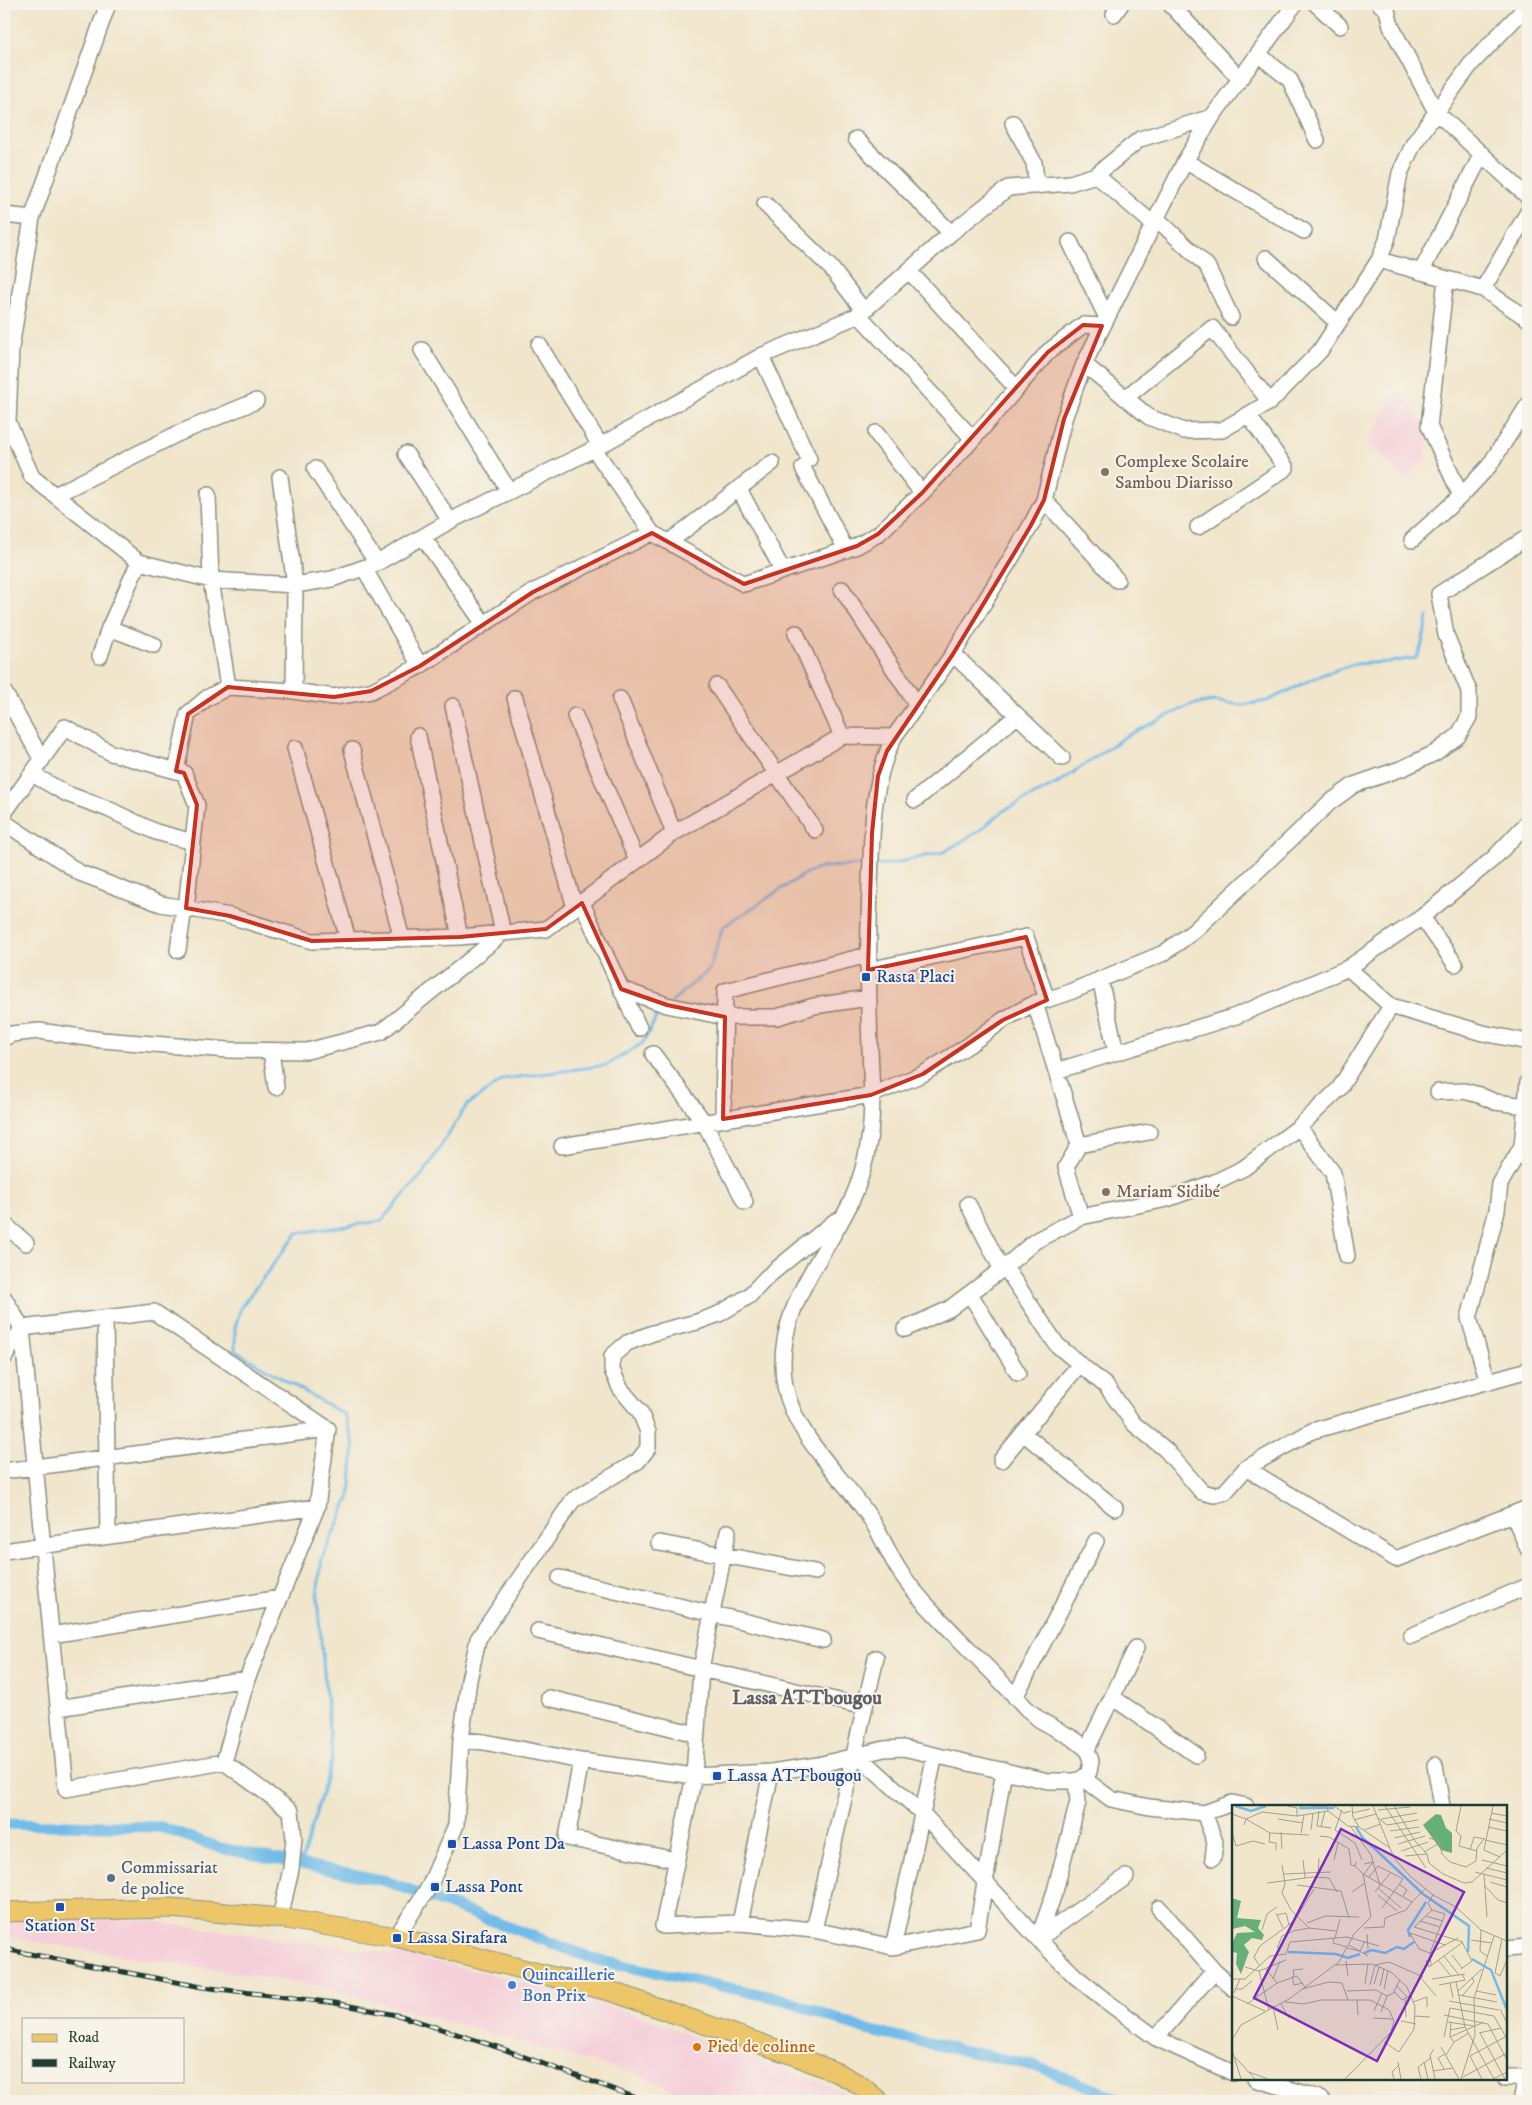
<svg xmlns="http://www.w3.org/2000/svg" width="1532" height="2105" font-family="'IM FELL DW Pica',serif">
<style>
.built{fill:#f5cfda}
.lines{fill:none;stroke-linecap:round;stroke-linejoin:round}
.stream{stroke:#70bbe9;stroke-width:3}
.canal{stroke:#70bbe9;stroke-width:11}
.minor-casing{stroke:#889180;stroke-width:18}
.major-casing{stroke:#889180;stroke-width:21}
.minor{stroke:#fff;stroke-width:15}
.major{stroke:#ecc669;stroke-width:19}
.rail-casing{stroke:#1f3d34;stroke-width:5}
.rail{stroke:#f7f3e8;stroke-width:3;stroke-dasharray:9;stroke-linecap:butt}
.marked{fill:#c8321e;fill-opacity:0.2;stroke:#c8321e;stroke-width:4;stroke-linejoin:round}
.education-dot{fill:#8d6e63;stroke:#f7f3e8;stroke-width:2}
.transit-dot{fill:#1a4fb4;stroke:#f7f3e8;stroke-width:2}
.service-dot{fill:#5c6f8a;stroke:#f7f3e8;stroke-width:2}
.shop-dot{fill:#3f7fe0;stroke:#f7f3e8;stroke-width:2}
.food-dot{fill:#e8710a;stroke:#f7f3e8;stroke-width:2}
.labels{text-anchor:middle;dominant-baseline:central;stroke-width:4;stroke-linejoin:round;paint-order:stroke}
.education-label{font-size:18px;fill:#785e54;stroke:#f7f3e8;text-anchor:start}
.transit-label{font-size:18px;fill:#164399;stroke:#f7f3e8;text-anchor:start}
.service-label{font-size:18px;fill:#4e5e75;stroke:#f7f3e8;text-anchor:start}
.shop-label{font-size:18px;fill:#366cbe;stroke:#f7f3e8;text-anchor:start}
.food-label{font-size:18px;fill:#c56008;stroke:#f7f3e8;text-anchor:start}
.quarter-label{font-size:20px;font-weight:bold;fill:#5e5e67;stroke:#f7f3e8}
.inset-river{fill:none;stroke:#70bbe9;stroke-width:2.5}
.inset-road{fill:none;stroke:#9da28f;stroke-width:1}
.view{fill:#7b2cbf;fill-opacity:0.15;stroke:#7b2cbf;stroke-width:2.5}
.inset-edge{fill:none;stroke:#1f3d34;stroke-width:2.5}
</style>
<rect width="100%" height="100%" fill="#f7f3e8"/>
<filter id="ink" filterUnits="userSpaceOnUse"><feTurbulence type="fractalNoise" baseFrequency=".02" numOctaves="2"/><feDisplacementMap in="SourceGraphic" scale="10" xChannelSelector="R" yChannelSelector="G"/><feConvolveMatrix kernelMatrix="1 2 1 2 8 2 1 2 1" color-interpolation-filters="sRGB"/></filter>
<filter id="wash" filterUnits="userSpaceOnUse"><feTurbulence type="fractalNoise" baseFrequency=".0096" numOctaves="4" result="noise"/><feDisplacementMap in="SourceGraphic" scale="20" xChannelSelector="R" yChannelSelector="G"/><feGaussianBlur stdDeviation="1.12" result="paint"/><feColorMatrix in="noise" values="0 0 0 0 0 0 0 0 0 0 0 0 0 0 0 0 0 1.4 0 .05"/><feComposite in="paint" operator="in"/></filter>
<g filter="url(#wash)">
<rect width="100%" height="100%" fill="#f1e5cb"/>
<!-- built -->
<path class="built" d="M1400,390L1425,427L1428,445L1422,463L1407,480L1366,442Z
M4,1918L141,1920L415,1957L592,1999L860,2097L863,2101H690L646,2077L319,1986L4,1937Z"/>
<g class="lines">
<!-- stream -->
<path class="stream" d="M875,865L891,864L944,852L979,831L1003,811L1058,783L1126,736L1190,705L1213,701L1242,705L1267,701L1319,676L1354,664L1390,662L1416,658L1421,648L1428,617
M672,1001L709,970L723,927L806,873L824,867L866,865
M301,1864L332,1759L317,1597L322,1558L350,1496L354,1445L345,1415L235,1351V1328L241,1307L297,1233L381,1221L425,1171L466,1106L504,1079L607,1065L643,1043L659,1012L663,1008"/>
<!-- canal -->
<path class="canal" d="M4,1824L161,1827L220,1848L386,1881L597,1960L782,1999L866,2030L1036,2066L1124,2101"/>
</g>
</g>
<g filter="url(#ink)">
<g class="lines">
<!-- minor casing -->
<g class="minor-casing">
<path id="minor" d="M108,4L32,218L11,348L8,422L32,477L139,562L211,580L295,585L332,579L377,563L450,521L594,449L761,356L859,315L951,233L1008,188L1070,183L1096,175L1140,139L1212,117
M1170,4L1240,79
M1316,4L1340,26
M1380,4L1387,10L1391,26L1436,112L1528,197
M1114,14L1121,4
M1258,54L1290,80L1317,140
M1013,123L1034,163L1037,186
M856,139L951,233
M1185,161L1304,231
M1096,175L1153,224
M765,204L831,268L864,311
M4,215L32,218
M1156,218L1207,266L1231,317
M1070,242L1107,318
M1266,258L1338,323
M1379,260L1387,240L1400,173L1414,143L1471,64L1528,5
M909,271L1017,389
M1421,272L1482,154
M1446,279L1429,426L1461,496
M1483,289L1528,212
M859,315L973,439
M539,345L600,445
M422,350L509,491
M761,356L809,459
M1084,364L1149,417L1184,431L1222,430L1270,402L1320,351L1379,260L1483,289L1528,319
M1125,398L1212,328L1270,402
M876,433L922,493
M594,449L652,533L744,584L857,546L878,534L922,493L973,439L1048,352L1083,325L1102,326
M406,454L450,521
M803,468L846,550
M315,469L377,563
M280,477L295,585L294,691
M739,489L783,571
M55,495L177,434L256,401
M208,495L211,580L228,687
M1044,500L1117,580
M1198,527L1286,468L1248,415
M423,537L484,624
M1412,540L1461,496L1489,466L1528,405
M669,542L772,463
M364,568L420,666
M842,589L917,705
M109,628L154,645
M796,633L842,736
M953,654L1062,758
M100,656L109,628L139,562
M717,686L815,830
M4,692L42,760
M515,698L575,908
M620,699L674,833
M575,716L637,861
M418,736L460,937
M295,748L348,940
M352,750L402,939
M176,771L188,714L207,698L228,687L294,691L334,697L371,691L420,666L533,592L652,533
M32,774L67,794L108,809L156,832L193,842
M915,800L1017,716
M4,813L65,727L111,753L184,773L197,805L186,908
M4,822L80,873L161,904L230,916L312,941L460,937L546,929L674,833L842,736L894,737
M582,903L639,1028
M1422,917L1455,964
M178,950L184,908
M1348,968L1391,1006L1483,1033L1528,1042
M868,970L1026,937L1047,1000
M1100,979L1116,1052
M621,989L667,1005L725,1017H777L814,1006L868,998
M1035,1003L1079,1145L1066,1167L1081,1217
M4,1038L12,1034L39,1031L102,1040L228,1050L307,1051L381,1032L503,933L453,706
M271,1051L276,1087
M653,1054L704,1122L745,1202
M1056,1071L1236,1016L1348,968L1422,917L1494,858L1528,822
M1438,1092L1464,1091L1479,1095L1495,1102L1526,1106
M723,1119L725,991L868,955
M1299,1127L1333,1173L1347,1256
M1079,1145L1149,1132
M562,1146L871,1095L923,1074L969,1045L1003,1020L1035,1003L1065,994L1164,953L1194,931L1329,803L1354,785L1403,768L1435,753L1458,736L1469,717V691L1446,635L1439,594L1528,537
M968,1204L1002,1270
M4,1224L26,1243
M1005,1267L1057,1345L1106,1386L1134,1424L1166,1450L1202,1492L1214,1495L1225,1492L1246,1468L1312,1431L1528,1370
M970,1294L1018,1373
M4,1298L22,1328L4,1358
M105,1318L108,1536
M905,1329L949,1309L1005,1267L1035,1241L1081,1217L1167,1199L1215,1182L1244,1168L1299,1127L1339,1089L1391,1006
M1488,1382L1469,1318L1497,1210L1500,1184L1522,1146L1528,1082
M1023,1433L1115,1508
M1001,1460L1079,1365
M1246,1468L1396,1559L1528,1508
M4,1471L328,1429
M1513,1514L1528,1549
M728,1532L701,1669L694,1776L663,1926L740,1923L814,1930L893,1947L977,1930L1004,1770
M659,1543L815,1572
M4,1551L317,1507
M560,1578L823,1640
M538,1631L865,1707
M51,1635L280,1598
M1411,1636L1528,1586
M1015,1697L1096,1541
M1112,1697L1196,1755
M549,1698L696,1734
M58,1708L247,1679
M461,1740L469,1680L478,1639L573,1500L638,1461L648,1448V1432L640,1412L620,1388L612,1370V1356L627,1343L653,1333L697,1322L719,1314L749,1296L767,1277L834,1222L839,1220
M1087,1749L1136,1648
M858,1755L922,1813L1038,1939L1075,1976L1106,2001L1156,2038L1233,2073
M581,1761L567,1838L676,1860
M224,1762L247,1679L317,1507L328,1429
M1435,1765L1442,1806
M1083,1778L1111,1799L1149,1807L1204,1813L1215,1842L1213,1858
M1076,1781L1078,1802L1055,1891L1038,1939L1126,1877
M1204,1813L1232,1803L1246,1806
M1159,1908L1214,1971L1233,1988
M280,1918L291,1869L294,1838L291,1811L224,1762L66,1789L22,1328L154,1312L328,1429
M740,1923L771,1772
M814,1930L876,1658
M396,1937L429,1887L456,1825L461,1740L484,1742L581,1761L694,1776L771,1772L818,1765L884,1749L903,1748L1048,1781H1076L1083,1778L1089,1772L1091,1761L1087,1749L1074,1739L1040,1720L1026,1708C1004,1684 981,1661 958,1638C938,1617 917,1597 901,1573C888,1554 880,1531 866,1512C838,1472 795,1436 785,1386C772,1314 822,1262 851,1202C860,1182 866,1161 869,1140C874,1110 871,1078 870,1048C868,993 868,940 870,885C872,835 871,783 894,737L953,654L1030,527L1044,500L1064,419L1084,364L1185,161L1212,117L1295,4
M893,1947L935,1755
M1506,1949L1528,1947
M1156,2038L1214,1971
M1506,2077H1528
M1255,2079L1316,2097L1323,2101
M1521,2101L1526,2077"/>
</g>
<!-- major casing -->
<g class="major-casing">
<path id="major" d="M4,1912L171,1908L280,1918L396,1937L613,1992L796,2056L840,2074L860,2085L879,2101"/>
</g>
<!-- minor -->
<use href="#minor" class="minor"/>
<!-- major -->
<use href="#major" class="major"/>
<!-- rail casing -->
<g class="rail-casing">
<path id="rail" d="M4,1949L202,1987L335,2003L401,2016L503,2049L645,2101"/>
</g>
<!-- rail -->
<use href="#rail" class="rail"/>
</g>
</g>
<!-- marked area -->
<path class="marked" d="M1083,325L1102,326L1064,419L1044,500L1030,527L953,654L887,751L878,776L872,833L868,970L1026,937L1047,1000L1003,1020L923,1074L871,1095L723,1119L725,1017L667,1005L621,989L582,903L546,929L460,937L312,941L230,916L186,908L197,805L184,773L176,771L188,714L228,687L334,697L371,691L420,666L533,592L652,533L744,584L857,546L878,534L922,493L1048,352Z"/>
<!-- markers -->
<g class="education-dot">
<circle cx="1105" cy="472" r="5"/>
<circle cx="1106" cy="1192" r="5"/>
</g>
<g class="transit-dot">
<rect x="861" y="972" width="10" height="10" rx="2.5"/>
<rect x="712" y="1771" width="10" height="10" rx="2.5"/>
<rect x="447" y="1839" width="10" height="10" rx="2.5"/>
<rect x="430" y="1882" width="10" height="10" rx="2.5"/>
<rect x="55" y="1902" width="10" height="10" rx="2.5"/>
<rect x="392" y="1933" width="10" height="10" rx="2.5"/>
</g>
<circle class="service-dot" cx="111" cy="1878" r="5"/>
<circle class="shop-dot" cx="512" cy="1985" r="5"/>
<circle class="food-dot" cx="697" cy="2047" r="5"/>
<g class="labels">
<!-- education labels -->
<g class="education-label">
<text x="1115" y="462">Complexe Scolaire<tspan x="1115" dy="21">Sambou Diarisso</tspan></text>
<text x="1116" y="1192">Mariam Sidibé</text>
</g>
<!-- transit labels -->
<g class="transit-label">
<text x="876" y="977">Rasta Placi</text>
<text x="727" y="1776">Lassa ATTbougou</text>
<text x="462" y="1844">Lassa Pont Da</text>
<text x="445" y="1887">Lassa Pont</text>
<text x="60" y="1926" text-anchor="middle">Station St</text>
<text x="407" y="1938">Lassa Sirafara</text>
</g>
<!-- service labels -->
<g class="service-label">
<text x="121" y="1868">Commissariat<tspan x="121" dy="21">de police</tspan></text>
</g>
<!-- shop labels -->
<g class="shop-label">
<text x="522" y="1975">Quincaillerie<tspan x="522" dy="21">Bon Prix</tspan></text>
</g>
<!-- food labels -->
<g class="food-label">
<text x="707" y="2047">Pied de colinne</text>
</g>
<!-- quarter labels -->
<g class="quarter-label">
<text x="807" y="1698">Lassa ATTbougou</text>
</g>
</g>
<!-- overview -->
<g transform="translate(1232 1805)">
<rect width="275" height="275" fill="#f1e5cb"/>
<path d="M204,9L209,10L214,23L220,28V48L209,45L191,20ZM0,93L9,96L5,113L29,115L26,123L32,130L30,135L20,133L12,140L17,147L9,169L4,159L5,148L0,147V138L5,128L23,127L13,121L0,124Z" fill="#66b078"/>
<path class="inset-river" d="M3,1L19,6L34,1M67,3H102M124,22L130,32L191,89L237,121L236,147M178,132L176,125L194,97M56,147L104,149L116,153L128,149M132,148L140,145L153,148L165,142L172,144L182,137M240,154L259,165L275,205"/>
<path class="inset-road" d="M56,1L65,3V11M79,1H95L96,6M102,1L112,8L119,6M120,1L121,12L127,22L158,43M141,1L162,53L178,71L201,90L224,102L249,125L275,136M153,1L194,63M162,1L183,36L195,49L197,58L211,69L232,78L240,77L274,46M229,1L224,26L229,31L227,41L245,46M261,1L252,45L268,52M110,5L103,25L123,38L130,55M146,5L178,2M87,6L85,21L99,23M120,8L138,4M259,8L275,11M0,9L14,14L30,7L65,11L96,6L116,21L127,22M146,13L155,20L186,15M46,14L71,18M149,14L185,8M257,14L275,18M122,15L144,9M12,20L14,14L38,28L77,30M89,22L93,6M119,22L139,50L148,80M256,22L275,26M79,25L81,8M132,25L149,19M158,26L187,22M0,27L4,41L21,36L33,39M49,27L50,44M38,28L37,37L44,38V45M69,28L72,10M88,31L97,32L117,44L119,60L123,61M162,33L188,27M197,33L207,36L210,49L218,57L234,62L244,56L245,43L252,34M253,35L275,40M166,39L193,31M238,45L242,32L253,34M169,46L196,37M192,47L206,39M173,51L195,49M71,55L73,73M102,55L106,38M250,55L275,61M124,57L123,61L131,69M132,59L141,57L132,69M50,60L53,79L50,88L59,105L77,123M254,63L275,68M243,67L275,75M86,68L87,53M51,69L99,67M252,69L255,112M137,72L146,61L171,74L150,103M258,77L275,82M35,78L81,72L97,73L105,87M167,79L175,85L171,91M65,80L109,86L117,113M252,80L266,95L275,98M146,83L169,103M120,87L133,78M143,87L159,67M146,90L165,106M44,108L51,123M45,110L54,108L57,120M194,111L211,116M188,116L208,122M75,118L93,111L127,112M182,122L231,137L197,162L194,155M182,122L200,105M132,123L152,122L153,113L174,105L180,97M30,125L35,109L45,102M249,125L248,146L255,151M178,128L187,144L198,148L213,109L200,105L196,98L201,90M178,128L213,140M135,129L136,144M102,133L101,138L115,142M103,133L108,114M270,134L263,168L268,171L275,155M239,135L260,138M117,140L136,151M45,143L50,131L61,126L77,123L104,126M115,143L128,146L133,136M220,150L230,163M212,151L227,170M206,155L219,171M114,156L116,171M27,160L22,152L28,141L62,116L82,84M104,160L140,159L159,167L175,182L183,201L182,224L167,247L152,237M199,161L198,148L226,133M13,162L27,166L54,155M33,163L45,178L65,171L73,182M229,164L240,156L230,137M27,166L37,205M60,171L62,180L71,178M62,171L61,165L71,164M188,172L204,191M0,174H13L38,151L54,149L58,137L115,132L147,141M41,174L48,156M200,174L233,169M168,175L162,186L170,195L179,190M224,177L233,222L262,274M218,178L221,193M133,179L136,159M142,179L147,162M138,180L143,160L157,157L191,172M164,180L175,192M207,180L233,175L230,169M148,181L152,164M4,184H10L20,176M70,184L97,177L110,178L116,195M152,184L156,166M115,186L144,185L155,191M226,186L250,164M244,186L264,190M2,188L8,174M227,190L265,197M0,191L33,206M230,191L242,177L240,172M173,193L174,212M125,195L126,210M217,196L267,205M53,197L72,199L89,195H138L157,205L162,216L159,227L113,274M181,197L195,192V202M15,199L45,178M49,199L57,213M41,202L46,225M268,204L275,218M142,206L150,188M149,207L155,191L163,187M212,210L256,219L275,255M183,211L198,212M141,213L161,214M169,216L184,219M216,217L242,221M219,217L218,232L222,237M218,225L233,222M247,228L269,223M248,228L273,274M212,232L218,203L262,211L275,234M218,232L252,217M0,235L9,220L57,194L107,157L122,129L139,112L131,69L180,97L193,84M209,242L227,274M202,244L198,250L203,274M0,245L9,274M214,250L222,237L237,228M3,252L23,274M166,257L169,274M192,257L196,274M212,264L206,253L213,249M201,266L221,263M17,267L36,274M231,272L275,248M162,274L160,267L166,261M189,274L186,262L199,253M229,274L243,230L242,193L262,131M250,274L238,251L275,231M261,274L275,267"/>
<path class="view" d="M109,24L232,87L145,256L22,193Z"/>
<rect width="275" height="275" class="inset-edge"/>
</g>
<!-- margin -->
<rect width="1532" height="2105" fill="none" stroke="#f7f3e8" stroke-width="20"/>
<!-- legend -->
<rect x="22" y="2018" width="162" height="65" fill="#f7f3e8" stroke="#a1aaa0"/>
<rect x="32" y="2034" width="25" height="8" fill="#ecc669" stroke="#a1aaa0"/>
<text x="68" y="2042" font-size="15" fill="#1f3d34">Road</text>
<rect x="32" y="2059" width="25" height="8" fill="#1f3d34" stroke="#a1aaa0"/>
<text x="68" y="2068" font-size="15" fill="#1f3d34">Railway</text>
</svg>
